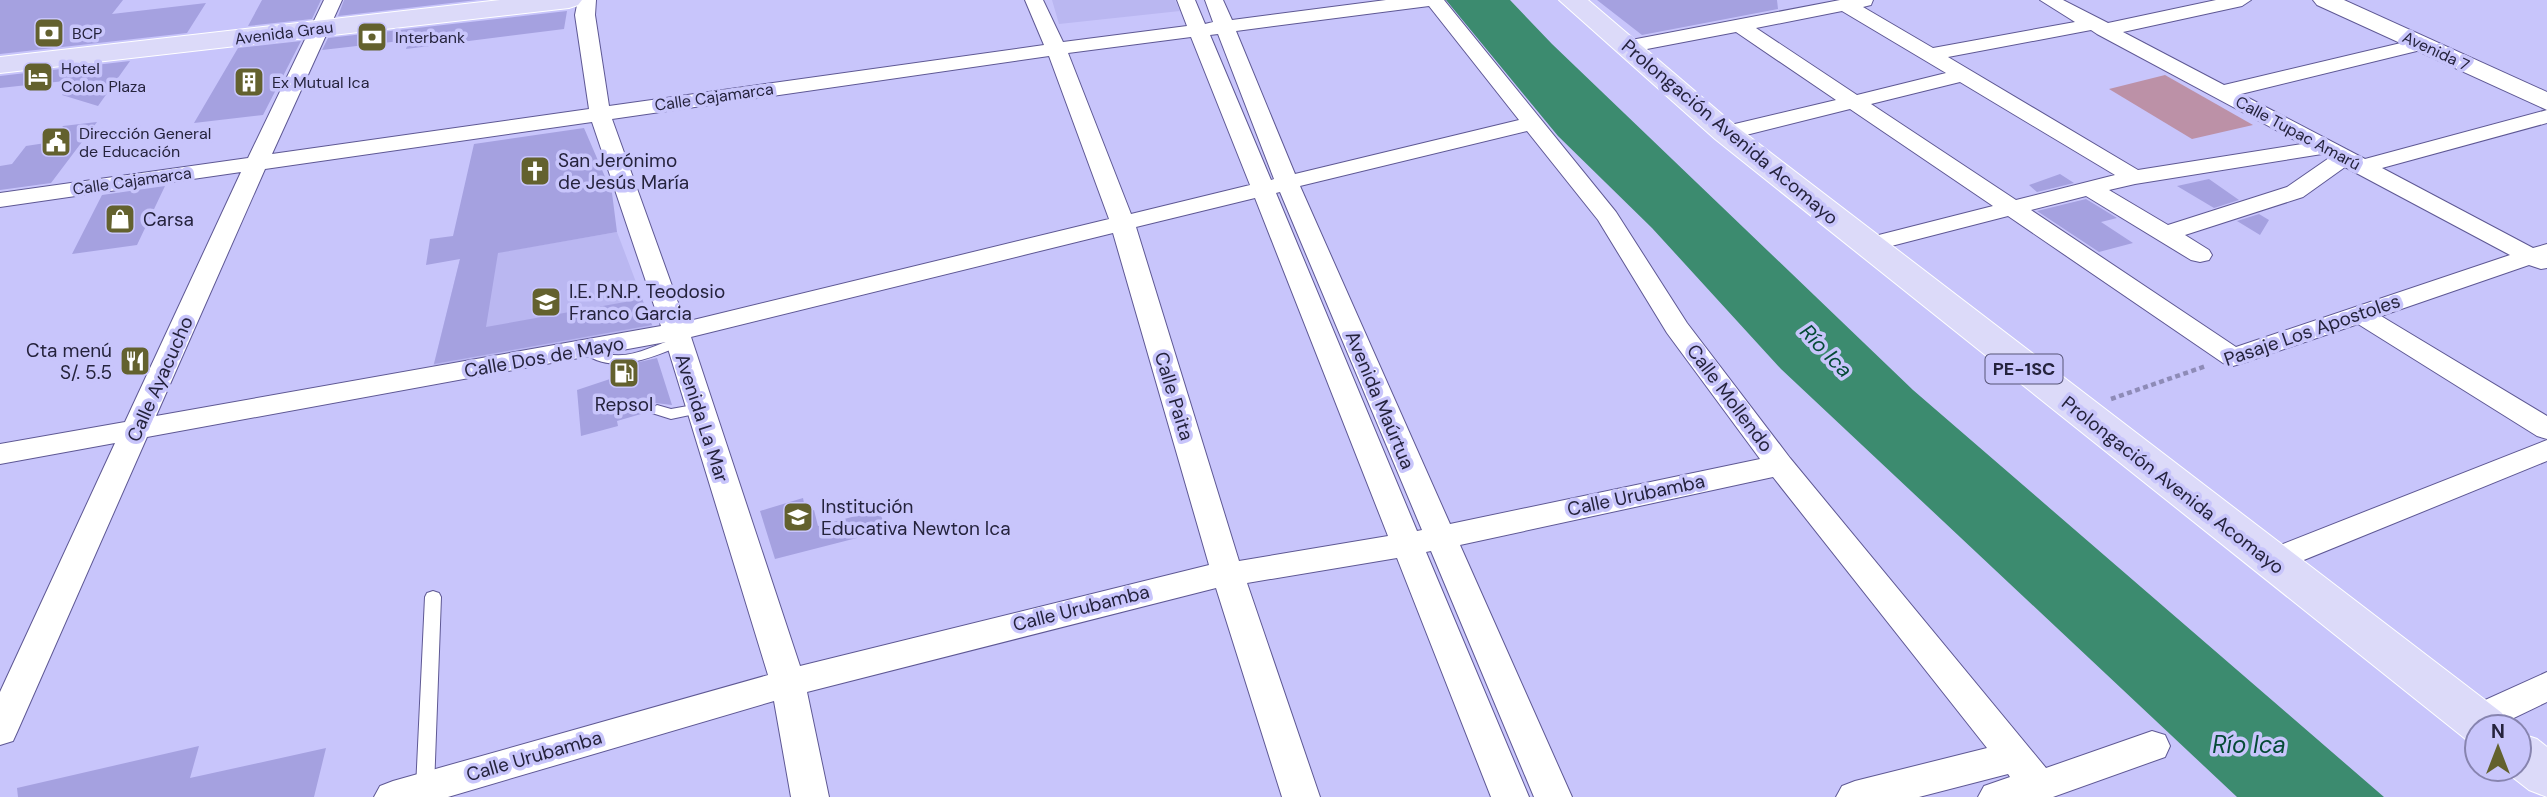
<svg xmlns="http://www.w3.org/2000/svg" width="2547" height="797" font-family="'DM Sans',sans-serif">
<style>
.built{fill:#bab7f1}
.green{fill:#bc91a7}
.water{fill:#3c8b6f}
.building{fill:#a5a1e0}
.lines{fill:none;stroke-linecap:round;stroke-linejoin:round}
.service-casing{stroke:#5e5894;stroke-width:2}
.minor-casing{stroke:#5e5894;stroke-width:2}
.tertiary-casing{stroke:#5e5894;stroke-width:2}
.primary-casing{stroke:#fff;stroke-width:2}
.path{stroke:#8e8bb7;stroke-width:4.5;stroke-dasharray:5 3.5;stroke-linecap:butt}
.service{fill:#fff;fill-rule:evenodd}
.minor{fill:#fff;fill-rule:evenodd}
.tertiary{fill:#fff;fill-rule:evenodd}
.primary{fill:#dcdaf9;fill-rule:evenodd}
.labels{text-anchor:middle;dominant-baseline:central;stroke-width:7;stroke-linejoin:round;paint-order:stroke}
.far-poi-label{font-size:16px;fill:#25233d;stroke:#c8c5fb;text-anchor:start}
.far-street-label{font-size:16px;fill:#25233d;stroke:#c8c5fb}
.shield{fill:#c8c5fb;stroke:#565476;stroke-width:2}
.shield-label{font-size:18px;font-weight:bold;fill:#25233d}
.street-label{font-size:19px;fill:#25233d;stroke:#c8c5fb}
.poi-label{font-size:19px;fill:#25233d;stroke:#c8c5fb;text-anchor:start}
.water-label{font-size:21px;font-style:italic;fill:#054a36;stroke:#c8c5fb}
.near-water-label{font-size:24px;font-style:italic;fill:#054a36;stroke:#c8c5fb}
</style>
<rect width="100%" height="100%" fill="#c8c5fb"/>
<!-- built -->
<path class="built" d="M1052,0H1175L1180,11L1059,24Z
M617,232L653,327L433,367L460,259Z"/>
<!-- green -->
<path class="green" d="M2165,75L2253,125L2192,139L2109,89Z"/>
<!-- water -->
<path class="water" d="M1446,0H1510L1552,44L1913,390L2384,797H2237L1781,369L1652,228L1558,136Z"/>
<!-- building -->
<path class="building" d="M0,0H123L112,14L206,3L187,33L0,54Z
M262,0H321L312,19L248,26Z
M344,0H477L338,16Z
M1597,0H1777L1778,9L1642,35Z
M567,11L564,29L406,49L409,40L322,50L328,38Z
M301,41L263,115L194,123L238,48Z
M130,61L98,106L62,95L74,80L0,88V76Z
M97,122L51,183L0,190V166L12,164L26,146L52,142L63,126Z
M584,128L612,193L617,232L498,253L486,327L642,299L652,325L434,364L460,259L426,265L430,239L453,236L474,144Z
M2060,174L2074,183L2037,192L2029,185Z
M2209,179L2239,200L2214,208L2177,186Z
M165,186L137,245L72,254L102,195Z
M2086,199L2117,218L2101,222L2133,243L2099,252L2037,211Z
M2259,214L2269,220L2260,235L2237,221Z
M657,358L672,405L655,403L648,408V412L617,421L618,426L581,436L577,390L628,373L626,365Z
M803,498L806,513L814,510L818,526L878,510L888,530L775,559L760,511Z
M199,746L190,778L326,748L314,797H18L17,788Z"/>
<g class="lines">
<!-- service casing -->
<g class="service-casing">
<path id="service" d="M678,338L685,342L683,345C652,357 608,378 580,349L587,345C594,347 600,352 607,354C632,360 655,344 678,338Z
M699,404L704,406L706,409L704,412L671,419L652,413L650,410L657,405L671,409Z
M433,591L439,593L441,597L434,788L432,794L425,796L418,794L416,788L425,597L427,593Z"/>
</g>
<!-- minor casing -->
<g class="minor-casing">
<path id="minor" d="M324,0H342L272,154L589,109L575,15L578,0H596L595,15L609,106L1044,45L1025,0H1043L1063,42L1187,26L1177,0H1195L1205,24L1213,22L1205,0H1223L1232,20L1386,0H1444L1616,212L1687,323L1790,458L2046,768L2152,731L2165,735L2170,746L2165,757L2053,797H1978L1984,786L2010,777L2008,774L1919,797H1836L1842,786L1855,781L1987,748L1773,477L1460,545L1572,797H1534L1431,551L1426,552L1529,797H1491L1397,558L1247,583L1320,797H1282L1216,588L807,692L829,797H791L774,701L448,797H374L380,786L393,781L768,675L666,342L147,437L18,730L13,741L0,745V692L115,443L0,464V444L125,422L241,172L0,207V193L248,158ZM1429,6L1519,120L1295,174L1236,31ZM1218,34L1274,179L1271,180L1210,35ZM1191,37L1250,185L1131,214L1068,53ZM1049,56L1109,219L685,322L612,119ZM592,122L661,326L156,416L265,169ZM1527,131L1598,220L1667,333L1760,459L1450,524L1300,186ZM1280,192L1422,530L1417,531L1276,193ZM1255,198L1388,536L1239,561L1136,227ZM1113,233L1209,565L800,666L691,337Z
M1840,0H1873L1871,5L1863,7L1933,48L2075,22L2040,0H2063L2108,23L2216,0H2251L2242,6L2123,32L2224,85L2422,38L2429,40L2432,44L2429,48L2241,94L2365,159L2547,110V123L2382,168L2533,248L2547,244V268L2541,269L2529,265L2381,316L2547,416V439L2537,436L2358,324L2243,363L2233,366L2223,363L2008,216L1868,252L1859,250L1856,245L1859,240L1993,206L1850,109L1726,140L1718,138L1715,133L1718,128L1836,100L1736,32L1626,53L1619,51L1616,47L1619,43L1626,41ZM1842,11L1946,73L1857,95L1756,28ZM2091,30L2097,34L2302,144L2138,170L1948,57ZM1960,82L2115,175L2016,200L1871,104ZM2322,154L2329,158L2287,187L2168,225L2109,190L2135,184ZM2345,167L2510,255L2236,347L2031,210L2086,196L2191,260L2200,262L2209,260L2212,255L2209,250L2185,235L2303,197Z
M2547,440V461L2282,569L2271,573L2260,569L2255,561L2260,553Z
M2547,672V702L2495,727H2477L2476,735L2463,730L2458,720L2463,710Z"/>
</g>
<!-- tertiary casing -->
<g class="tertiary-casing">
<path id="tertiary" d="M2313,0H2344L2547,92V110L2317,5Z"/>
</g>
<!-- primary casing -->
<g class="primary-casing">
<path id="primary" d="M500,0H582L578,5L569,8L0,73V57Z
M1559,0H1588L1737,127L2502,713L2509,727H2477V745L2468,741L1715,139Z
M2519,733L2537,739L2547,747V797L2529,790L2502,769H2519Z"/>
</g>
<!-- path -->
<path class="path" d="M2111,399L2206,366"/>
<!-- service -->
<use href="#service" class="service"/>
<!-- minor -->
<use href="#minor" class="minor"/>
<!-- tertiary -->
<use href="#tertiary" class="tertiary"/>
<!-- primary -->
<use href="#primary" class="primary"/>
</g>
<!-- icons -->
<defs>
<g id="bank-square" transform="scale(1.575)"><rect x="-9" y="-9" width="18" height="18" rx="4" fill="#63612e" stroke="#c8c5fb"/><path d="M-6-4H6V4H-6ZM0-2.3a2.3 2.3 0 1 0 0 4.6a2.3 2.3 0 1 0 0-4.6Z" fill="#fff"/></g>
<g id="hotel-square" transform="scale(1.575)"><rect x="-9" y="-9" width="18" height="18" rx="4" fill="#63612e" stroke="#c8c5fb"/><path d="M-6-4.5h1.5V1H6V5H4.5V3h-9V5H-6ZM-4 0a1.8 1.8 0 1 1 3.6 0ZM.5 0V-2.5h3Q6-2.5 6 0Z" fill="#fff"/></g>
<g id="building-square" transform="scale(1.575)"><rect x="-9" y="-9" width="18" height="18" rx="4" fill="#63612e" stroke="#c8c5fb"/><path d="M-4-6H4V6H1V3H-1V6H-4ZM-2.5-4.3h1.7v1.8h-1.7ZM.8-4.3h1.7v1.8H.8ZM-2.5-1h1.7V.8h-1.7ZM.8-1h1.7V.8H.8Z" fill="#fff"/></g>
<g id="civic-square" transform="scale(1.575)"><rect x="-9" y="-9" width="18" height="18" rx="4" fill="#63612e" stroke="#c8c5fb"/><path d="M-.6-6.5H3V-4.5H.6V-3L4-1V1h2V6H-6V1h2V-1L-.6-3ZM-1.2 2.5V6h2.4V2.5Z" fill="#fff"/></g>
<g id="church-square" transform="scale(1.575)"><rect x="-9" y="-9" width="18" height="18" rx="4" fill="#63612e" stroke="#c8c5fb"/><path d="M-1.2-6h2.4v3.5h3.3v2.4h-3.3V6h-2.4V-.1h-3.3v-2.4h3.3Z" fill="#fff"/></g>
<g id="shop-square" transform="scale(1.575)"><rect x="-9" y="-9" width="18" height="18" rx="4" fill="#63612e" stroke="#c8c5fb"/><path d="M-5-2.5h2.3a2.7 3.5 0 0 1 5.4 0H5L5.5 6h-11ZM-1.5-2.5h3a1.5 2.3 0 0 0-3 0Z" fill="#fff"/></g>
<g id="school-square" transform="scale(1.575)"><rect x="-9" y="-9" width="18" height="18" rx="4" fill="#63612e" stroke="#c8c5fb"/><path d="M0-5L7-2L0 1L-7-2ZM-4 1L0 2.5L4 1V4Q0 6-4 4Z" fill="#fff"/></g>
<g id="restaurant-square" transform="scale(1.575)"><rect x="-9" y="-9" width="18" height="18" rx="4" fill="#63612e" stroke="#c8c5fb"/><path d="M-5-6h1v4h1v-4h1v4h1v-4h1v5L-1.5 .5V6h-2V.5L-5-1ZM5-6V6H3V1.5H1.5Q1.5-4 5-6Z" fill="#fff"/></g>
<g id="fuel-square" transform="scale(1.575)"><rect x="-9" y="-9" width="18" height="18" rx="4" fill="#63612e" stroke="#c8c5fb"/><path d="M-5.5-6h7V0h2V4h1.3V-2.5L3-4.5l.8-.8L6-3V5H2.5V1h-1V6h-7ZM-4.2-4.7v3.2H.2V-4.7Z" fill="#fff"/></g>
</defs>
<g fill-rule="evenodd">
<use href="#bank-square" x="49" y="33"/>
<use href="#bank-square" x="372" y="37"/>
<use href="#hotel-square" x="38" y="77"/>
<use href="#building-square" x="249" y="82"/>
<use href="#civic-square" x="56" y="142"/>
<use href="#church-square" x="535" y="171"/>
<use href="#shop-square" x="120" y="219"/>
<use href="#school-square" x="546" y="302"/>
<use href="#restaurant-square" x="135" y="361"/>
<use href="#fuel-square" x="624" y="373"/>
<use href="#school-square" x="798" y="517"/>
</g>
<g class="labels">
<!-- far-poi labels -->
<g class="far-poi-label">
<text x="72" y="33">BCP</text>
<text x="395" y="37">Interbank</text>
<text x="61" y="68">Hotel<tspan x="61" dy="18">Colon Plaza</tspan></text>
<text x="272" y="82">Ex Mutual Ica</text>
<text x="79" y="133">Dirección General<tspan x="79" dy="18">de Educación</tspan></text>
</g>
<!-- far-street labels -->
<g class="far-street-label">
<text transform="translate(284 33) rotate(-7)">Avenida Grau</text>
<text transform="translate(2436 51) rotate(25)">Avenida 7</text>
<text transform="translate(714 97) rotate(-8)">Calle Cajamarca</text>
<text transform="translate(2298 133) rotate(28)">Calle Tupac Amarú</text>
<text transform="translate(132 181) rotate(-8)">Calle Cajamarca</text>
</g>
<!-- shield labels -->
<rect class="shield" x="1985.5" y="354.5" width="77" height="29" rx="5"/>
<g class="shield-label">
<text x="2024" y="369">PE-1SC</text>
</g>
<!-- street labels -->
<g class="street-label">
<text transform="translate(1730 132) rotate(40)">Prolongación Avenida Acomayo</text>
<text transform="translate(2312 330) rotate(-19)">Pasaje Los Apostoles</text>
<text transform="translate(544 357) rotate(-10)">Calle Dos de Mayo</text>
<text transform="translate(160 379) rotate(-66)">Calle Ayacucho</text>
<text transform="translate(1174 396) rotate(73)">Calle Paita</text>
<text transform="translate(1730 398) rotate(53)">Calle Mollendo</text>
<text transform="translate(1380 400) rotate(67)">Avenida Maúrtua</text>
<text transform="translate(702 418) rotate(72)">Avenida La Mar</text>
<text transform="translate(2173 485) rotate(38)">Prolongación Avenida Acomayo</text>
<text transform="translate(1636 495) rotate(-12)">Calle Urubamba</text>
<text transform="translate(1081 608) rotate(-14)">Calle Urubamba</text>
<text transform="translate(534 756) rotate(-16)">Calle Urubamba</text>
</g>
<!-- poi labels -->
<g class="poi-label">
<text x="558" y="160">San Jerónimo<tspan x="558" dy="22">de Jesús María</tspan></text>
<text x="143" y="219">Carsa</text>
<text x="569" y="291">I.E. P.N.P. Teodosio<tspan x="569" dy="22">Franco Garcia</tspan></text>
<text x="112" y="350" text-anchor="end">Cta menú<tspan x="112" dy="22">S/. 5.5</tspan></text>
<text x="624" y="404" text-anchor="middle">Repsol</text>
<text x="821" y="506">Institución<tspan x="821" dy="22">Educativa Newton Ica</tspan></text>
</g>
<!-- water labels -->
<g class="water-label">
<text transform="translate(1826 351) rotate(46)">Río Ica</text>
</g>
<!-- near-water labels -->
<g class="near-water-label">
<text x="2249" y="744">Río Ica</text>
</g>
</g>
<!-- north arrow -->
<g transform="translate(2498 748)"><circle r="33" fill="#c8c5fb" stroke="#8784af" stroke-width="2"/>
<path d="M0-5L12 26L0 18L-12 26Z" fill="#63612e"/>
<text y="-10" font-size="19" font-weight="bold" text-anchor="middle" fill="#25233d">N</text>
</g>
</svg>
